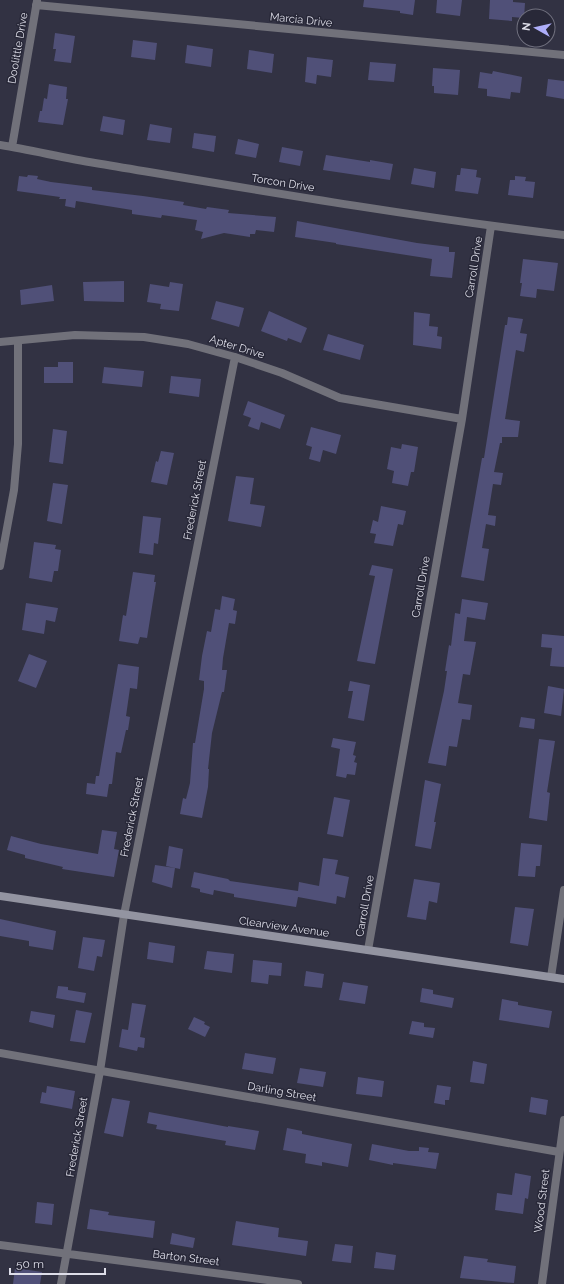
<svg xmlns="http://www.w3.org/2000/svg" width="564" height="1284" font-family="Raleway,sans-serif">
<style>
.building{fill:#505078}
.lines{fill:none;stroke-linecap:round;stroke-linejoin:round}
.street{stroke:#71717a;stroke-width:8}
.secondary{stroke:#9394a1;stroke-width:8}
.labels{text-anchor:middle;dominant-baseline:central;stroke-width:3;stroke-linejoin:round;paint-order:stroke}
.street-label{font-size:11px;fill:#dedee9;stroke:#282838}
</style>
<rect width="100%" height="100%" fill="#323243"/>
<!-- building -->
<path class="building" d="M364,0H415L413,15L400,13V11L363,7Z
M437,0H462L460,16L436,13Z
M490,0H513V2L525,3L524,18L512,17V21L489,19Z
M55,33L75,36L71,63L54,61L56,49H53Z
M133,40L157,43L155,60L131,57Z
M187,45L213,49L211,67L185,63Z
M249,50L274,54L272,73L247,69Z
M307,57L333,60L331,77L317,75L316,84L305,82Z
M370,62L396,64L394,82L368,80Z
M433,68L460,70L458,95L434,93V86H432Z
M493,71L522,77L520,93L511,92L510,99L487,96V89L478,88L480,72L492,74Z
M548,79L564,81V99L546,96Z
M49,84L67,87L66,99H68L63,125L38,122L40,111H42L44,98L47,99Z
M103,116L125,120L123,135L100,131Z
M150,124L172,128L170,143L147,140Z
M194,133L216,136L214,152L192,148Z
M238,139L259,144L256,158L235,154Z
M282,147L303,151L300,166L279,162Z
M326,155L370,162V160L393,164L390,180L323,170Z
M414,168L436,172L434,188L411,184Z
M461,168L477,170L476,177L481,178L478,194L455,191L457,175H460Z
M28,175L38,176L37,179L51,182L92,187V190L143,196L184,202L183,205L206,209L207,207L229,210L228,213L276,217L274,232L256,230L255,234H250V237L224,233L201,239L203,232L195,230L197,220L162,215L161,218L132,214V210L76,201L75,208L65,206L66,199H59L60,197L17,191L19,176L27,177Z
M515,176L526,177L525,181L535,182L533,198L508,195L510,180H515Z
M297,221L417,243L449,247V252H455L452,278L430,276L432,259L336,244V243L295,237Z
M523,259L558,263L554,291L537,289L536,298L520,296L522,283H520Z
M124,281V302L84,301L83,282Z
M170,282L183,284L179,311L160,309L161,304L147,302L150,284L169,287Z
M52,285L54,301L21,305L20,290Z
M216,301L244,308L239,327L211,319Z
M269,311L307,328L301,343L288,338L287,341L261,331Z
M414,312L430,314L429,326L438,327L437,336L442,337L441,349L413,345Z
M508,317L523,319L520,333L527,334L524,352L516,350L505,419L520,421L518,437H502V443H500L494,472L503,473L501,485L493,484L488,515L496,516L495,526L486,524L482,548L489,549L484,581L461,577L482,458H484L505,325H507Z
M328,334L364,345L360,360L323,350Z
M58,362H73V383H44V367H58Z
M104,367L144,371L142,387L102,383Z
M171,376L201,379L199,397L169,393Z
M248,401L285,415L280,429L261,422L259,430L248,426L251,418L243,415Z
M311,427L341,435L336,454L323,450L320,462L309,459L312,447L306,445Z
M53,429L67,431L63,464L49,462Z
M402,444L418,447L414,472H411L408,486L392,483L394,471L387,469L391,447L401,449Z
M161,451L174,453L167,485L151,482L156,461L158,462Z
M236,476L254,478L250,504L265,506L261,527L228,521Z
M53,483L68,485L62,524L47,521Z
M381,506L406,511L403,525L398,524L393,546L374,543L376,534L370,533L373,520L378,522Z
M143,516L161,518L158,544L154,543L153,555L139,553Z
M34,542L56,545L55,549L61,550L58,571H54L52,582L29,578Z
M372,565L393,569L375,664L357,661L375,576L369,575Z
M133,572L155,575L154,582H156L147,638L140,637L138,644L119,641L123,615L126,616Z
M222,596L235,599L233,610L237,611L235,624L229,623L223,658L222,670H227L224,692H222L212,733L208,769H209L208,787L202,818L180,814L183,798L186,799L190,783L193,743H195L204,689V681L199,680L202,656L207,631L211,632L215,609L220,610Z
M462,599L488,603L485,620L467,617L464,641L476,642L470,675L463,674L458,703L472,705L470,720L462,719L457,747L449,746L446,766L428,763L444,691L447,671H445L449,645L451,646L455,613L460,614Z
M26,603L58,608L55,622L46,620L44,634L22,630Z
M542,634L564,636V667L550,666L552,648L541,647Z
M29,654L47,661L36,688L18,681Z
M118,664L139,667L137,689L130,688L126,716L130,717L128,730H126L121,753L116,752L112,784H109L107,797L86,794L87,783L95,784L96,776H99Z
M350,681L370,685L364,721L348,718L353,691H348Z
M548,686L564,689L561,716L544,713Z
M521,717L535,719L534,729L519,727Z
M333,738L356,742L353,755L356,756L354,762L357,763L355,775L347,774L346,778L336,776L340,749L331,747Z
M539,739L555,741L547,792L550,793L547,821L529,818Z
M425,780L441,784L434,822H436L431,849L415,846Z
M334,797L350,800L343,837L327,834Z
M102,830L117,832L114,849L119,850L114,877L62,869L63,867L25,858V855L7,850L11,836L41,844L98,854Z
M521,843L542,845L540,866H536L535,877L518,876Z
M169,846L183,849L180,869L166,866Z
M323,858L338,860L335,874L349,877L345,898L337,896L336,904L298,897L296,907L234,897V894L214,890L213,895L200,892V889L191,887L194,872L228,879L230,881L298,891L299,882L319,886Z
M155,865L175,868L172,888L152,882Z
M414,879L440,883L437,903L429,901L426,920L407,917Z
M515,907L534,909L528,946L510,943Z
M0,919L56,931L53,950L29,946V941L0,936Z
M83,937L105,940L102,957L97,956L94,971L78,968Z
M149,942L175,946L173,963L147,959Z
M207,951L234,954L232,973L204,969Z
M253,960L282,963L281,976L269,975L268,984L251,982Z
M306,971L324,974L322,988L304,986Z
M343,982L368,986L365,1004L339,1000Z
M58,986L68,987V990L86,993L84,1003L56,998Z
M422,988L433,990V994L454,998L452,1008L420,1002Z
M502,999L518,1002V1005L552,1011L549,1028L499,1020Z
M132,1003L146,1005L140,1037L145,1038L144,1048L138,1047L137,1051L119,1047L122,1029L128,1030Z
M76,1010L92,1013L85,1043L70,1041Z
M31,1011L55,1015L53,1028L29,1022Z
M194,1017L205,1022L204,1024L210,1027L205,1037L188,1029Z
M412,1021L424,1023V1027L435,1028L433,1038L409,1034Z
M245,1053L276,1058L273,1074L242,1069Z
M473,1061L487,1064L484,1084L470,1082Z
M300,1068L326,1072L323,1087L297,1083Z
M358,1077L384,1081L382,1097L356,1094Z
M437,1085L451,1087L449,1100H445V1105L434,1103Z
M47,1086L75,1091L72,1109L40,1103L42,1092L46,1093Z
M531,1097L548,1100L546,1115L529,1112Z
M112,1098L130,1101L123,1137L104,1133Z
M149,1112L228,1127V1126L259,1131L255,1150L225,1145L226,1141L156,1129L157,1125L147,1123Z
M287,1128L302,1131V1134L352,1144L348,1167L322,1162V1166L305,1163L306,1154L283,1150Z
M372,1144L409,1151H419V1147L429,1148L428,1152L439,1153L436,1169L393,1163V1165L369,1160Z
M515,1173L531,1176L528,1199L525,1198L523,1214L495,1210L497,1193L512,1195Z
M37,1202L54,1204L52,1225L35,1223Z
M90,1209L109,1212L108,1215L155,1221L153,1238L87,1229Z
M236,1221L279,1228L278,1237L308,1241L306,1256L232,1245Z
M172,1233L195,1238L193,1248L170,1244Z
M335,1244L353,1246L351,1263L332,1261Z
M376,1252L396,1255L394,1270L374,1268Z
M464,1256L488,1259L487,1262L516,1266L514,1283L460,1278Z
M15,1268L42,1272L40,1284H13Z"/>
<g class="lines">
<!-- street -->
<path class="street" d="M36,5L564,55
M0,145C32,150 63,158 95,163C251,189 407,216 564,235
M12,147L37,1
M0,342L75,335L144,337L188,344L235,357L282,373L340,398L462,419
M0,566L14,490L18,444V342
M368,950L462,419L491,226
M551,977L564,890
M0,1053L559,1152
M0,1245L298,1284
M61,1284L100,1071L124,915L235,357
M542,1284L564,1120"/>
<!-- secondary -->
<path class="secondary" d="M0,896L564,979"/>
</g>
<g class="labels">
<!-- street labels -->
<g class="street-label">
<text transform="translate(301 20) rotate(6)">Marcia Drive</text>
<text transform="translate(18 48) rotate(-80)">Doolittle Drive</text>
<text transform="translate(283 183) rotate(9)">Torcon Drive</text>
<text transform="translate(474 267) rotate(-81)">Carroll Drive</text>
<text transform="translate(237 347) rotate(17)">Apter Drive</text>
<text transform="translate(195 500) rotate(-79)">Frederick Street</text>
<text transform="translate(421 587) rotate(-80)">Carroll Drive</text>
<text transform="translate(132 817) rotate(-79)">Frederick Street</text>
<text transform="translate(365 906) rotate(-80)">Carroll Drive</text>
<text transform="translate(284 927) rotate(8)">Clearview Avenue</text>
<text transform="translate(282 1092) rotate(10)">Darling Street</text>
<text transform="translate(77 1137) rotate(-80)">Frederick Street</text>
<text transform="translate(542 1201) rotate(-83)">Wood Street</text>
<text transform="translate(186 1258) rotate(7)">Barton Street</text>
</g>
</g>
<!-- north arrow -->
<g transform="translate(536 28) rotate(278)"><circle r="19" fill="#282838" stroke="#71717f"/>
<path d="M0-3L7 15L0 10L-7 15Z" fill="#aeaefa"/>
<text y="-6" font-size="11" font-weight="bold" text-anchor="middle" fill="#dedee9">N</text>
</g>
<!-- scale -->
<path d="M10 1268v6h95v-6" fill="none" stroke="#dedee9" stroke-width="2"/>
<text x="16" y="1268" font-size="12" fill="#dedee9" stroke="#282838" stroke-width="3" paint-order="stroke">50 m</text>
</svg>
